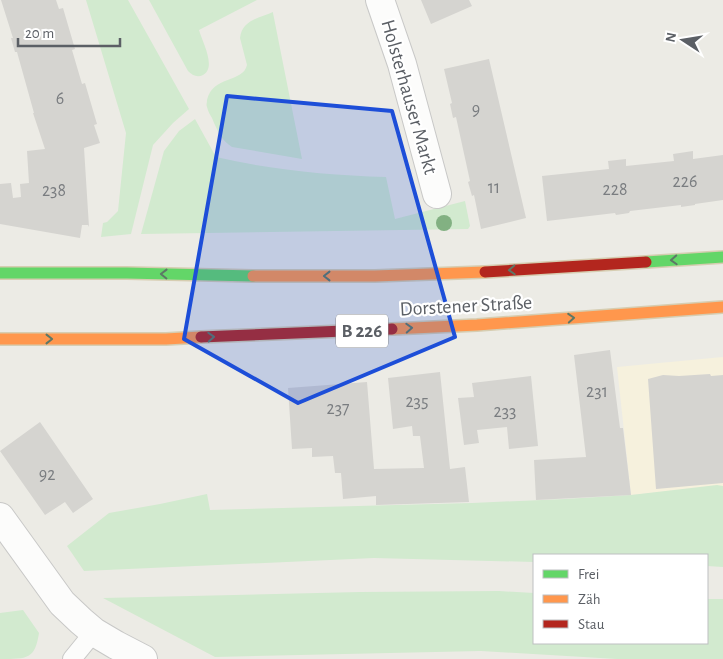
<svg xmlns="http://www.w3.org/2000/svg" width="723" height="659" font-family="'Alegreya Sans',sans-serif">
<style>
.commercial{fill:#f6f1dd}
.green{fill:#d2eacf}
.building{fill:#d5d4d0}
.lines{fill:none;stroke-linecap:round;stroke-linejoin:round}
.lane-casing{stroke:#c8c8c7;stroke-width:20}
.street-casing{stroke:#c8c8c7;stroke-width:30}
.fast-casing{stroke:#d6cdb1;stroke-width:14}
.slow-casing{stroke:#d6cdb1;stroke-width:14}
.jam-casing{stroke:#d6cdb1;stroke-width:14}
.lane{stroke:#fcfcfb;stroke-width:18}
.street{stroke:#fcfcfb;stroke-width:28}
.fast{stroke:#63d668;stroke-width:11}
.slow{stroke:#ff974d;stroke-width:11}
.jam{stroke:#b3261e;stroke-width:11}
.tree{fill:#82b182}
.oneway{stroke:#5d7766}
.marked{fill:#1d4ed8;fill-opacity:0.2;stroke:#1d4ed8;stroke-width:4;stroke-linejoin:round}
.labels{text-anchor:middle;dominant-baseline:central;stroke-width:4.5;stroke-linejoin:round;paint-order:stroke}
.number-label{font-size:18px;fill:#7a7d80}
.shield{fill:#fff;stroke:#8c8f93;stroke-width:1}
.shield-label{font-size:19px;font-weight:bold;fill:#5b5f65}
.street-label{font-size:20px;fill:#5b5f65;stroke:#fff}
</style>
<rect width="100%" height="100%" fill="#ecebe5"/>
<!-- commercial -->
<path class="commercial" d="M723,357V486L631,495L617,367Z"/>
<!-- green -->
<path class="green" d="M86,0H128L189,109L173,123L153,145L131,234L101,237L103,223L107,222L118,211L126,133Z
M149,0H257L199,30C202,41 217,68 203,75C197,78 192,75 188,71Z
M273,12V13L302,159L232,147C221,140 217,130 212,118C210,115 208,111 207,107C206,104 207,104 207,100C213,75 243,83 247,65L240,38C242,20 259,18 273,12Z
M195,119L216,157C272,170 328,175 386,177L395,219L465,201L470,226L468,229L141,234L164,151L179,131Z
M717,485L723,486V567L707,566V555H534V562L374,558L84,571L67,546L109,513L160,504L207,494L210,510L472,503L565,499L631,495Z
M499,591L534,593V643H707V599H723V659H617L481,651L215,657L103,598L360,592Z
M23,610L39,633C35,659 28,659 0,659V613Z"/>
<!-- building -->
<path class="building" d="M1,0H56L59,9L63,8L75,49L72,50L82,84L85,83L97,124L94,125L100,143L84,148L89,227L88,225H82L80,238L0,224V184L11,183L13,198L21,197L20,184L29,183L27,151L45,149L33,113H34L17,52H15L11,38H13Z
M421,0H469L472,6L431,24Z
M489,59L526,218L481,229L474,195L472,196L468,182L470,181L456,117L453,118L450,104L452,103L444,69Z
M693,151V159L723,155V200L695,204V205L681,207V205L630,211L629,213L616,215L615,213L547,221L542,176L609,169L608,161L626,159V166L674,161L673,154Z
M610,350L620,428H623L631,495L536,500L534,460L586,457L574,355Z
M440,372L450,469L465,467L469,502L376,505V496L343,499L341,473H335L333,456L312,457V448L292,449L288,388L367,382L374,469L424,468L420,436H413L412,426L393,429L388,378Z
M710,374L711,376L723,375V483L656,489L648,379L663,375L679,376Z
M531,376L538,446L509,449L507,427L477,430L479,443L464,445L458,398L474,397L472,383Z
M40,422L93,499L73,513L65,502L45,515L0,451Z"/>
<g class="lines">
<!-- lane casing -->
<g class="lane-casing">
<path id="lane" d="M72,659L94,632"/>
</g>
<!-- street casing -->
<g class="street-casing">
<path id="street" d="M380,0L402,64L437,194
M0,517L62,603L81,621L94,632L116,645L143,659"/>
</g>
<!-- fast casing -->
<g class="fast-casing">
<path id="fast" d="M646,262L723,257
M0,273H127L253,276"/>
</g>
<!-- slow casing -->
<g class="slow-casing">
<path id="slow" d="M253,276H375L485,272
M392,329L477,325L723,307
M0,339H166L201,337"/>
</g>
<!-- jam casing -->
<g class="jam-casing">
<path id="jam" d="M485,272L646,262
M201,337L392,329"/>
</g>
<!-- lane -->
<use href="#lane" class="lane"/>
<!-- street -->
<use href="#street" class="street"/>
<!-- fast -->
<use href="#fast" class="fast"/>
<!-- slow -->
<use href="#slow" class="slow"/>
<!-- jam -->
<use href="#jam" class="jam"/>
</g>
<!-- trees -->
<circle class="tree" cx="444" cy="223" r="8"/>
<!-- one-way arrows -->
<defs><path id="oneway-chevron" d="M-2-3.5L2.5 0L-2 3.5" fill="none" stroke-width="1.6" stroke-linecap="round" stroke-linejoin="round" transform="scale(1.25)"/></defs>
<g class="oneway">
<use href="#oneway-chevron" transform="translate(674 260) rotate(177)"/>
<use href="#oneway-chevron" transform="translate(512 270) rotate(177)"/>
<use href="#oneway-chevron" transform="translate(164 274) rotate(-179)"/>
<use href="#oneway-chevron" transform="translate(327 276) rotate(-180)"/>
<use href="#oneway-chevron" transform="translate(571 318) rotate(-4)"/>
<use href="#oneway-chevron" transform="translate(409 328) rotate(-3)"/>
<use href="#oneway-chevron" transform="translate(211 337) rotate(-3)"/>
<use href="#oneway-chevron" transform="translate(49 339)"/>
</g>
<!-- marked area -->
<path class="marked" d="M227,96L392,111L455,337L298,403L184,339Z"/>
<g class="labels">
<!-- number labels -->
<g class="number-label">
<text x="60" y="99">6</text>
<text x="476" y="110">9</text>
<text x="685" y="182">226</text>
<text x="494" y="188">11</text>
<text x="615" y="190">228</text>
<text x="54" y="191">238</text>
<text x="597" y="392">231</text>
<text x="417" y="402">235</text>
<text x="338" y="409">237</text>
<text x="505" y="412">233</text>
<text x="47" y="475">92</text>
</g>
<!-- shield labels -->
<rect class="shield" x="336" y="314.5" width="52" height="33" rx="4"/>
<g class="shield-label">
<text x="362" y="331">B 226</text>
</g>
<!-- street labels -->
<g class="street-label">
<text transform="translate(409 97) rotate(74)">Holsterhauser Markt</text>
<text transform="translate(466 306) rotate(-3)">Dorstener Straße</text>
</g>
</g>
<!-- legend -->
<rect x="533" y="554" width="175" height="90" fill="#ffffff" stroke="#bdbfc1"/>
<rect x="543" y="570" width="25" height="8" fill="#63d668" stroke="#bdbfc1"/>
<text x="578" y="579" font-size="15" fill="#5b5f65">Frei</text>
<rect x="543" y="595" width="25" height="8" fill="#ff974d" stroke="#bdbfc1"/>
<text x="578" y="604" font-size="15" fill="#5b5f65">Zäh</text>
<rect x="543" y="620" width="25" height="8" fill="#b3261e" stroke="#bdbfc1"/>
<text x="578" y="629" font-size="15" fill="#5b5f65">Stau</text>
<!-- north arrow -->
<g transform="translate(683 40) rotate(282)" stroke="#ffffff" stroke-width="4" paint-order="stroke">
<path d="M0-4L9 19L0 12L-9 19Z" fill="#5b5f65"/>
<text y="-8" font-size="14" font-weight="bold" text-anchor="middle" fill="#5b5f65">N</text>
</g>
<!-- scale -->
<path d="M18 38v8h102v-8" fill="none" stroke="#5b5f65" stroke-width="2.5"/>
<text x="25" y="38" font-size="15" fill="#5b5f65" stroke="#ffffff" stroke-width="4" paint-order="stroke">20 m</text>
</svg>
